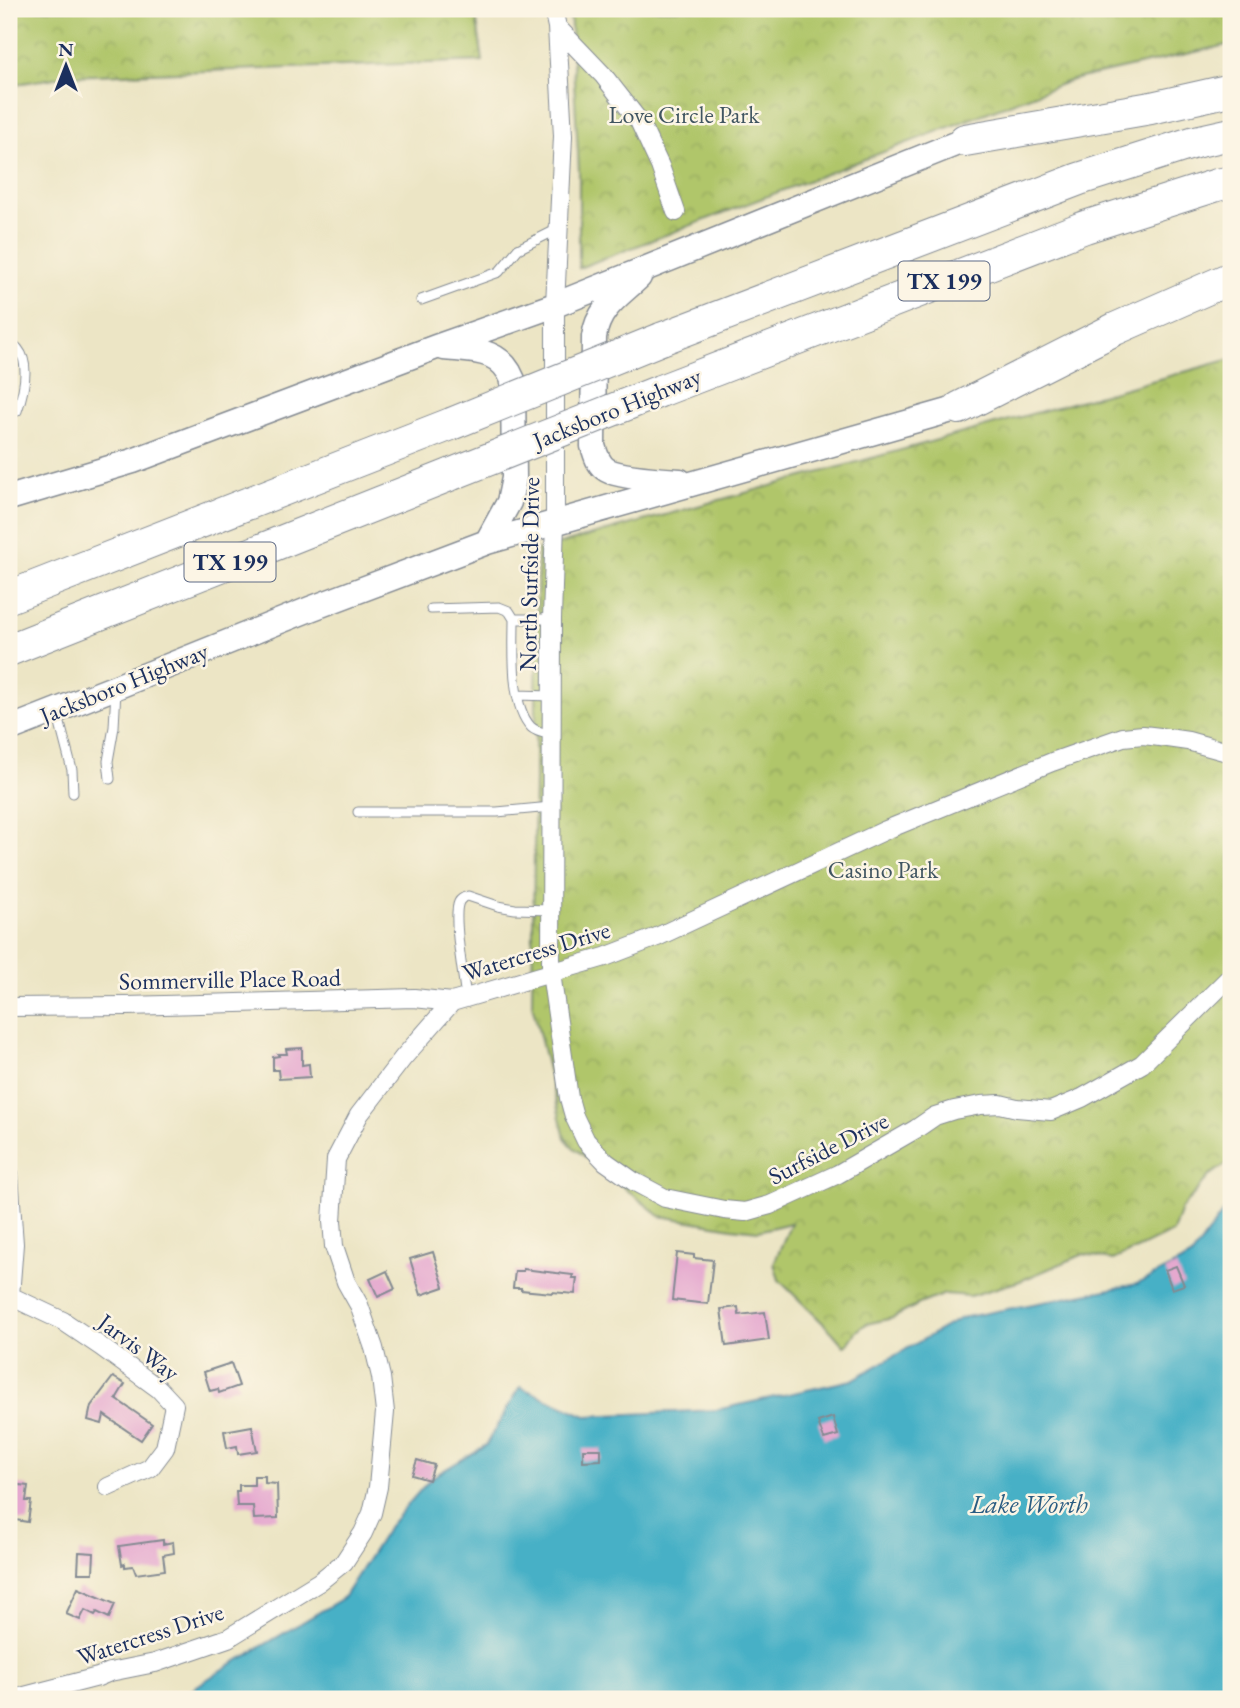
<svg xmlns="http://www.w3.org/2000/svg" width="1240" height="1708" font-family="'EB Garamond',serif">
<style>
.park{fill:url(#park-crowns);stroke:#667a64;stroke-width:2}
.water{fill:#47b0c6;stroke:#317092;stroke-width:2}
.building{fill:#e5a9cf}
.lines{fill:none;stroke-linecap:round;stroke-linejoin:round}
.service-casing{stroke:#848a92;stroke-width:11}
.minor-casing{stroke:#848a92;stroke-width:20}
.secondary-casing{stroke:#848a92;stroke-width:27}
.motorway-casing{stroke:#848a92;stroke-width:34}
.service{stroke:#fff;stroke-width:9}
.minor{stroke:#fff;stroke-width:18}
.secondary{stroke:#fff;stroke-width:24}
.motorway{stroke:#fff;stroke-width:32}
.motorway-bridge-casing{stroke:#848a92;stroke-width:34;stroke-linecap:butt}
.motorway-bridge{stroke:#fff;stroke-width:32}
.labels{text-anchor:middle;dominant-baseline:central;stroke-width:5;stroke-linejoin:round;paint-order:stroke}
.shield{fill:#fcf5e5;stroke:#5e6a86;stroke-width:2}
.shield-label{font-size:23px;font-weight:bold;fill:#1b2f5e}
.park-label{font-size:24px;fill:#405561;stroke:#fcf5e5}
.street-label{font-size:24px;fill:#1b2f5e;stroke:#fcf5e5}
.water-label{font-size:26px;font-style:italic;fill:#2a5c82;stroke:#fcf5e5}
</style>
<defs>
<pattern id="park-crowns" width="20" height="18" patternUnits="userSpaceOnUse" patternTransform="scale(1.75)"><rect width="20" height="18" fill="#b0c66b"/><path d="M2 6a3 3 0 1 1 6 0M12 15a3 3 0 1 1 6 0" fill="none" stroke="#97aa5f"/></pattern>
</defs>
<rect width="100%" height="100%" fill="#fcf5e5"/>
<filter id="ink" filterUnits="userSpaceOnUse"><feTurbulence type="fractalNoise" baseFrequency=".0143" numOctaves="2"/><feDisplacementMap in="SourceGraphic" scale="14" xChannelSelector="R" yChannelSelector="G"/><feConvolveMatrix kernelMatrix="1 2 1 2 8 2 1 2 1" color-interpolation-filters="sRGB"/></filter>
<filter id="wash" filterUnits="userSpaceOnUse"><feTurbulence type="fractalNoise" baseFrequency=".00686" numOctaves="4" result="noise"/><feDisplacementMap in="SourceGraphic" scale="28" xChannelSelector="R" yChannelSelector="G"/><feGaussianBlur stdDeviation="1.57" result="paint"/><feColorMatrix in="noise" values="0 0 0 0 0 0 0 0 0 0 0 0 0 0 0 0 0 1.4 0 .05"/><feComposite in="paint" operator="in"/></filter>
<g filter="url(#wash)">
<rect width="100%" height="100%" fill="#ece5c5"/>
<!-- park -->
<path class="park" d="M9,9H475L483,61L68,76L9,85Z
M570,9H1231V44L1072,80L579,268V171Z
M1231,359V1161L1210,1175L1181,1209L1173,1232L1113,1260L1084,1254L1020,1281L970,1296L945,1294L919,1304L893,1318L866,1324L857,1331L848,1344L844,1346L832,1332L779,1280L774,1263L791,1223L758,1231L732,1228L660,1216L573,1147L565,1138L532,1004L538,550Z"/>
<!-- water -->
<path class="water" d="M1231,1201V1699H177L217,1673L343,1598L389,1526L431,1478L486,1445L520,1387L586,1416L716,1410L852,1380L961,1318L1137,1284L1191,1257Z"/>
<g id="blocks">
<!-- building -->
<path class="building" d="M302,1048V1065L309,1064L310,1077L279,1079L278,1070H273V1057L279,1056L278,1054H287L286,1049Z
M433,1252L444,1287L421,1295L410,1259Z
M677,1253L694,1255V1258L713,1260L708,1304L672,1300Z
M1176,1266L1184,1285L1172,1289L1165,1270Z
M523,1269L573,1275L572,1278H577L575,1294L552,1292V1293L521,1290V1288H513L515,1271H523Z
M387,1271L395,1289L378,1297L370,1279Z
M738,1307L739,1315L765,1312L769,1340L726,1346L721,1309Z
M231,1363L239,1386L219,1393L218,1389L210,1391L204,1372Z
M113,1377L125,1384L116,1399L152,1424L141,1440L104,1415L102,1424L88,1420L91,1406Z
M833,1417L838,1435L824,1439L818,1422Z
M252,1426L257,1451L238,1454L237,1446L227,1448L224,1431Z
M583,1449H601V1460L583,1461Z
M417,1460L434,1465L429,1480L412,1475Z
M254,1476H265V1483L277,1484L278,1518L254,1519L253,1506H237L236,1491H239V1485H254Z
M10,1484L28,1486L26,1501H31L28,1522L9,1519Z
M163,1540V1544L173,1542L174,1553L163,1555L165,1570L136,1574L133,1566L125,1567V1564L122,1565L119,1546Z
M79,1552L94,1553L93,1573H78Z
M78,1588L115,1604L109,1618L97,1612L95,1615L85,1610L80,1620L66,1614Z"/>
</g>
</g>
<g filter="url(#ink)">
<use href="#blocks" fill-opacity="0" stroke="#848a92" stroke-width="2"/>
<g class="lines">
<!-- service casing -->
<g class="service-casing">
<path id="service" d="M421,300L499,272L518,249L558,229
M9,342C12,344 16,346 18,349C31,365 23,394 17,411L9,414
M431,609L499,607L509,611L514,619C514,648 510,705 531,727C536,732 545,733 552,735
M514,619H552
M517,695L552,696
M57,712L72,770L73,793
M110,779L108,761L114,727L116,690
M358,812H497L551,807
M9,871L12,893
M466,998C464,979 452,916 459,902C461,898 464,897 468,896L498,906L515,909L551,910"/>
</g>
<!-- minor casing -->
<g class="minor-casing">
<path id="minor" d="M553,9L557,27L563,136L555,305V522L552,619L551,973L569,1098L574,1116L586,1141L606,1162L633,1181L665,1198L724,1210L745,1212L770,1205L838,1174L916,1129L935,1116L954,1110L981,1105L1000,1104L1017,1108L1051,1111L1082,1098L1142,1064L1231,976
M557,27L603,75L639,121L660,166L676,212
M9,1007L127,1006L414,998L452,1002
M9,1174L14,1244L10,1296
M10,1296L63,1321L100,1346L159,1389L174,1405L165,1448L150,1468L108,1487
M13,1699L98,1677L110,1672L155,1663L228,1638L319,1582L344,1562L363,1533L372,1513L378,1487L385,1412L381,1377L374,1348L359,1305L346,1282L334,1246L332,1221L336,1159L359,1115L403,1058L452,1002L605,957L657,937L886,830L1052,762L1123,737L1143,735L1160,737L1188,741L1231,753"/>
</g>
<!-- secondary casing -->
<g class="secondary-casing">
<path id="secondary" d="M639,277C619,296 598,308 594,337L593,446C596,455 598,465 607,470C619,477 664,480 680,481
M444,348C474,351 500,348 513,380L514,478L509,502L487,542
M9,498L133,461L436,347L555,305L965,140
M9,729L116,687L310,609L487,542L959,408"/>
</g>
<!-- motorway casing -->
<g class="motorway-casing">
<path id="motorway" d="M965,140L1151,108L1231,90
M661,339L1079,179L1195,142L1231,134
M660,391L1085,227L1217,185L1231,182
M959,408L1115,329L1231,278
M9,597L451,424
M9,650L452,474"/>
</g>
<!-- service -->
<use href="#service" class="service"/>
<!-- minor -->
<use href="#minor" class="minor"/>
<!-- secondary -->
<use href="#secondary" class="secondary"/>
<!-- motorway -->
<use href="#motorway" class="motorway"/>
<!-- motorway-bridge casing -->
<g class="motorway-bridge-casing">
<path id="motorway-bridge" d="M451,424L661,339
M452,474L660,391"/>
</g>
<!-- motorway-bridge -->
<use href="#motorway-bridge" class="motorway-bridge"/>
</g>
</g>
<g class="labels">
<!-- shield labels -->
<g class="shield">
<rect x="898.5" y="261.5" width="91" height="39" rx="5"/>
<rect x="184.5" y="542.5" width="91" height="39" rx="5"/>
</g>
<g class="shield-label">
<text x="944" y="281">TX 199</text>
<text x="230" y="562">TX 199</text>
</g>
<!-- park labels -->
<g class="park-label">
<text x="684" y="114">Love Circle Park</text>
<text x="883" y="869">Casino Park</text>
</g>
<!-- street labels -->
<g class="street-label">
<text transform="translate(617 408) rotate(-22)">Jacksboro Highway</text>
<text transform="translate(529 574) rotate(-89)">North Surfside Drive</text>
<text transform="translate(124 683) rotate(-22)">Jacksboro Highway</text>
<text transform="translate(536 951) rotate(-17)">Watercress Drive</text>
<text transform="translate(230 979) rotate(-1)">Sommerville Place Road</text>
<text transform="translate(828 1148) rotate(-27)">Surfside Drive</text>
<text transform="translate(139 1347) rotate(37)">Jarvis Way</text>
<text transform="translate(150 1634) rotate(-18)">Watercress Drive</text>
</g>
<!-- water labels -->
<g class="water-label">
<text x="1029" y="1504">Lake Worth</text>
</g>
</g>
<!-- margin -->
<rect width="1240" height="1708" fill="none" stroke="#fcf5e5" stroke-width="35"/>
<!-- north arrow -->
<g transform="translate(66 66)" stroke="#fcf5e5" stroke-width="5" paint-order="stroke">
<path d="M0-5L12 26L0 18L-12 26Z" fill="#1b2f5e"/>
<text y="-10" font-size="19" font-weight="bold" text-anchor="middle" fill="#1b2f5e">N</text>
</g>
</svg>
